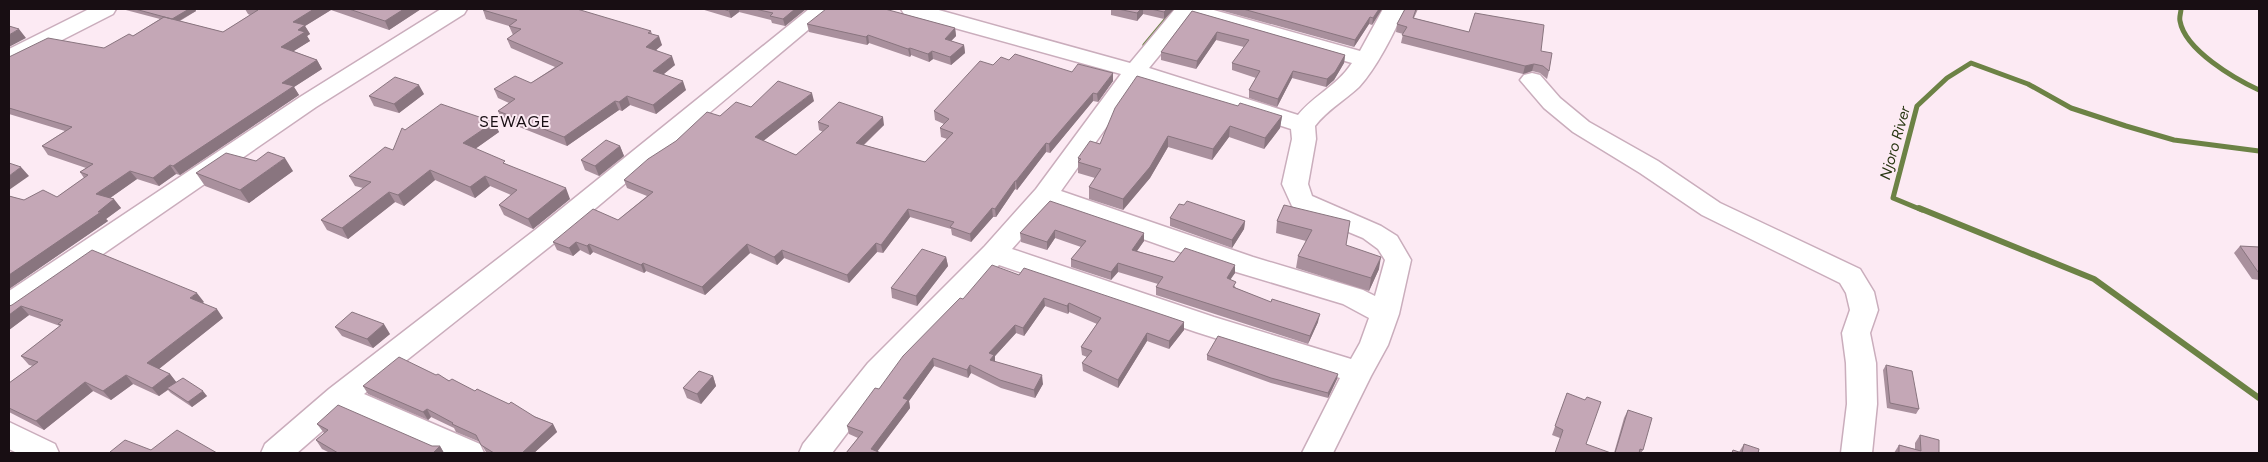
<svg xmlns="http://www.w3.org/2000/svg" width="2268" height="462" font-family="Figtree,sans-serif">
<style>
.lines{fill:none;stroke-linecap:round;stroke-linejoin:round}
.stream-far1{stroke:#6c8245;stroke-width:5}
.stream{stroke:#6c8245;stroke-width:6}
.minor-casing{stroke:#caadbc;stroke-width:3}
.minor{fill:#fff;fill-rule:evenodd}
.wall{fill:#a9909d}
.shaded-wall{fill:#89757f}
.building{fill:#c4a7b6;stroke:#89757f}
.labels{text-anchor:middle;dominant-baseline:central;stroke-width:4;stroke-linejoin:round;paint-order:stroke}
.water-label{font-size:15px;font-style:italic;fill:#283611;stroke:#fceaf3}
.quarter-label{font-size:16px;letter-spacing:1px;fill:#180e13;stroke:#fceaf3}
</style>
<rect width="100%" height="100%" fill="#fceaf3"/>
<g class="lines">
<!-- stream-far1 -->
<path class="stream-far1" d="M2181,9C2181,13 2179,17 2180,21C2185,50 2235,79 2259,90
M1145,45L1175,9
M1922,210L1893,198L1917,106L1947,78L1971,63L2028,84L2071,108L2126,126L2174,140L2259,151"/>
<!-- stream -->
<path class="stream" d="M1919,208L2094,279L2259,398"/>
<!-- minor casing -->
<g class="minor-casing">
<path id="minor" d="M89,9H116L113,14L17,63L9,65V49Z
M441,9H467L464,14L316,107L19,312L9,315V291L300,97Z
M809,9H833L553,244L364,394L480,444L484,453H438L344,412L297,453H261L265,444L329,389L535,230Z
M901,9H935L1130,63L1175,9H1210L1360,51L1383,9H1405C1393,34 1378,66 1359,87C1344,101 1327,110 1315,126L1316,139L1308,184L1312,196L1381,226L1397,236L1411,260L1399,314L1388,345L1371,376L1333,453H1302L1340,378L1196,332L999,265L888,379L832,453H799L803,444L868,363L985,246L1036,189L1121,74L904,14ZM1191,17L1352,63C1336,87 1315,94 1298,115L1149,68ZM1140,80L1291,129L1292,139L1282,184L1292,206L1298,211L1363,238L1378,249L1385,260L1375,296L1363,290L1253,257L1061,191ZM1050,206L1233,271L1343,304L1369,318L1360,343L1351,359L1214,317L1012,249Z
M1532,73L1540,75L1560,98L1589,122L1658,161L1720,203L1860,269L1874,292L1878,310L1870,333L1876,363L1877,404L1872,453H1841L1847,404L1846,363L1842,333L1850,310L1846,293L1840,283L1702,215L1640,173L1573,132L1544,108L1520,80L1524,75Z
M9,422L55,444L59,453H17L9,449Z"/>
</g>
<!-- minor -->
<use href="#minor" class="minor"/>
</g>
<!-- wall -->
<path class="wall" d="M122,9H195L196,11L180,21L223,32L250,15L248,14L245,9H421L389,30L331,10L305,26L310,34L307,36L310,41L293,51L317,60L322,69L294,87L299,95L180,175L176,174L159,186L137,179L110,198L121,208L106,219L108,221L9,289V196L24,200L57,197L84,178L80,172L86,168L48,155L42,146L65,131L9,114V57L104,48L133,36L160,19Z
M701,9H806L785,26L772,23L771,20L739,12L731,18Z
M1111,9H1174L1164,19L1143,14L1137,21L1111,15Z
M1216,9H1382L1372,25L1369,24L1354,47Z
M1405,9H1418L1414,18L1541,51L1549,71L1547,79L1540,73L1532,71L1523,74L1401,43L1403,34L1396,32L1397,24Z
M483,10L651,31L652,34L662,45L656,50L675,65L664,74L686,90L656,114L630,105L622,111L619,110L567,146L502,120L498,111L509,103L498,98L494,89L531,83L555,67L511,48L507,39L513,35L509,26L486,19Z
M1192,11L1345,55L1344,63L1334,80L1326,87L1292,78L1277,107L1249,98V90L1256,78L1232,70V63L1244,47L1216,40L1196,69L1161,60V52Z
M807,24L955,28L956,36L951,41L964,45L965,53L951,65L933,59L929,62L911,55L910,57L869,43L867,45L809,32Z
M1009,60L1072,72L1113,81L1098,102L1093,101L1050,153L1046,152L1017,190L1015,189L996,217H993L971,242L952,235L951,229L910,217L883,253L877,252L849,283L784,258L777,265L750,253L705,295L646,271L644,273L593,252L590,255L580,250L573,256L557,250L553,242L618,220L647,196L627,188L624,180L751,107L814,101L763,141L796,155L823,132L819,130L818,122L884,125L864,145L925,162L947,139L941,137L940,128L944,124L935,120L934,111L993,65Z
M424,94L399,113L374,106L369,96Z
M1238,106L1282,116L1280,128L1264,149L1229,137L1212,160L1168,147L1150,178L1123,210L1089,199V187L1095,178L1078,173V158L1100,144Z
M494,122L499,132L475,149L506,164L570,199L533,229L504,215L499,205L511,195L490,186L475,198L435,180L404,206L395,202L348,239L327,230L321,220L363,188L355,186L349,176L393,150L405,130Z
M620,146L624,156L599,176L585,170L581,160Z
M293,171L249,203L205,186L196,173Z
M1050,201L1144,241L1137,251L1174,262L1235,273L1230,279L1236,288L1318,322L1308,344L1156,295V287L1158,284L1118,272L1111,280L1071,267V259L1081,247L1055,238L1047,250L1021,242L1020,233Z
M1284,205L1346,246L1379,269L1369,291L1296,268L1298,256L1306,241L1276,233L1277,221Z
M1170,218L1245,221L1244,229L1232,248L1170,226Z
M2240,246L2259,247V280L2252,279L2234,253Z
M946,257L948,266L917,306L892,298L891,288Z
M1019,275L1184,330L1169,349L1147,341L1118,388L1083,371L1082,363L1087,357L1082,355L1081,347L1097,324L1069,312L1068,314L1045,306L1024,336L1016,333L995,356V362L1043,384L1035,398L1001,388L971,373L968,378L934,366L909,401L910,408L877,452L846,453L858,438L849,434L847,426L879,389L963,299Z
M204,302L202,303L223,318L159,369L170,374L176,382L207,396L192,407L171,393L168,390L159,396L133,384L111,400L93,391L44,430L9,412V383L33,366L29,365L21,356L60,326L29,315L9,330V306Z
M335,327L390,334L373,348L342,336Z
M1207,355L1337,379L1328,398L1271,383L1207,360Z
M1886,365L1919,409L1916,414L1887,408L1883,370Z
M436,375L553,424L557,432L534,453H487L486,452L480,442L456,432L454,428L431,417L428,420L368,394L363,386Z
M713,376L716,386L701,404L687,398L683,388Z
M1567,393L1586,444L1560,438L1552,435Z
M1628,410L1643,450L1641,453H1614L1624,418Z
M317,424L432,446H440L444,453H330L322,449L316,440L324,433Z
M1920,435L1939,453H1894L1899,445L1915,449V443Z
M1744,444L1758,453H1731L1733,450L1739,452Z"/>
<!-- shaded-wall -->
<path class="shaded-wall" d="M189,9H195L196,11L175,23L172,19Z
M314,9H331V10L305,26L310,34L307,36L310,41L286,56L281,47L293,22Z
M404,9H421L389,30L385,21Z
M732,9H739V12L731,18L729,11Z
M795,9H806L785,26L783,19Z
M1141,9H1143V14L1137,21V13Z
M1167,9H1174L1164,19V12Z
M1379,9H1382L1372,25L1373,18Z
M1370,17L1369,24L1354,47L1355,40Z
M955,28L956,36L946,46L945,39Z
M19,29L26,38L9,47V35Z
M1217,32L1216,40L1196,69L1197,61Z
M868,35L869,43L867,45L866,37Z
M659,36L662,45L649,56L646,47Z
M964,45L965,53L951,65L950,57Z
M910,48L911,55L910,57L908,49Z
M932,51L933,59L929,62L928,54Z
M1345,55L1344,63L1334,80L1326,87L1327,79Z
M672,56L675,65L656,80L653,71Z
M317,60L322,69L294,87L299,95L180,175L173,166L282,83Z
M1534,64L1532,71L1523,74L1525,66Z
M1293,71L1292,78L1277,107L1278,99Z
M1113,73V81L1098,102L1097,94Z
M683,81L686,90L656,114L653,105Z
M419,85L424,94L399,113L394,104Z
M812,93L814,101L757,146L755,137Z
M1093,93V101L1050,153L1049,144Z
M627,96L630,105L622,111L619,102Z
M615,101L619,110L567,146L564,137Z
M1282,116L1280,128L1264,149L1265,138Z
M883,117L884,125L857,151L856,143Z
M494,122L499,132L468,154L463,143Z
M1230,126L1229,137L1212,160L1213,149Z
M1168,136V147L1150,178L1123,210V199Z
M1046,143V152L1017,190L1016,181Z
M620,146L624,156L599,176L595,166Z
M285,158L293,171L249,203L240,190Z
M170,165L176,174L159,186L153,178Z
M21,167L29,176L9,190V176Z
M430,170L435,180L404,206L398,195Z
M130,171L137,179L103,203L96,194Z
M485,176L490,186L475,198L470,187Z
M1015,181V189L996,217L995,209Z
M566,188L570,199L533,229L528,219Z
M389,192L395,202L348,239L342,228Z
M114,199L121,208L106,219L108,221L9,289V275Z
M992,208L993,217L971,242L970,234Z
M908,209L910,217L883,253L881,245Z
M1245,221L1244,229L1232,248V240Z
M1055,230V238L1047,250V242Z
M1144,233V241L1132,258V250Z
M576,242L580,250L573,256L569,248Z
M876,243L877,252L849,283L847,275Z
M589,244L593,252L590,255L587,246Z
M747,244L750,253L705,295L702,287Z
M782,250L784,258L777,265L774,257Z
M946,257L948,266L917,306L916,296Z
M1381,257L1379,269L1369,291L1371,278Z
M643,263L646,271L644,273L641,265Z
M1118,263V272L1111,280V272Z
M1235,265V273L1226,286L1227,278Z
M197,293L204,302L197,307L190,298Z
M1044,298L1045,306L1024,336L1023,328Z
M1069,303V312L1068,314L1067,306Z
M21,306L29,315L9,330V315Z
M217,309L223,318L155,372L147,363Z
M1320,314L1318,322L1308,344L1310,336Z
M1184,322V330L1169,349V341Z
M384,324L390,334L373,348L367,339Z
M1015,325L1016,333L995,356V364L991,369L989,353Z
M1147,333V341L1118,388V380Z
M933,358L934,366L909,401L910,408L876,453L871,449L903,398Z
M970,365L971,373L968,378L967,370Z
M170,374L177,383L159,396L152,388Z
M1338,374L1337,379L1328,398V393Z
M126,375L133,384L111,400L103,391Z
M1042,375L1043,384L1035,398L1034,390Z
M713,376L716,386L701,404L697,394Z
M85,382L93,391L44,430L36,421Z
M203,391L207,396L192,407L188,402Z
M427,409L431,417L428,420L423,412Z
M553,424L557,432L534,453H522Z
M440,446L444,453H433Z"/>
<!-- building -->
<path class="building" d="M135,9H189L172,19Z
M252,9H314L293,22L305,25L298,30L305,32L281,47L317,60L282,83L294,86L173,166L170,165L153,178L130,171L96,194L114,199L98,212H101L9,275V196L24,200L43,190L57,197L88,175L80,172L93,164L42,146L72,127L9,108V57L48,38L104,48L129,34L133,36L164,17L223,32L258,10Z
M349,9H404L385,21Z
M485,9H577L651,31L648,33L659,36L646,47L672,56L653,71L683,81L653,105L627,96L619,102L615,101L564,137L498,111L515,99L494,89L515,76L531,83L563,63L507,39L521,29L509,26L517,20L483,10Z
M723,9H732L729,11Z
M755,9H795L783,19L770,16L773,13Z
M826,9H885L955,28L945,39L964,45L950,57L932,51L928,54L910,48L908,49L868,35L866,37L807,24Z
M1118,9H1141L1137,13Z
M1151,9H1167L1164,12Z
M1243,9H1379L1373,18L1370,17L1355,40Z
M1405,9H1416L1413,18L1469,32L1475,13L1544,25L1541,51L1552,53L1549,71L1543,66L1534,64L1525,66L1402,35L1407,27L1397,24Z
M1192,11L1345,55L1335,72L1327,79L1293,71L1278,99L1249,90L1260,71L1232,63L1249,40L1217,32L1197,61L1161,52Z
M9,26L19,29L9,35Z
M1015,54L1072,72L1078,64L1113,73L1097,94L1093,93L1049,144L1046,143L1016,181H1015L995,209L992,208L970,234L950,227L954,222L908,209L881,245L876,243L847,275L782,250L774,257L747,244L702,287L643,263L641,265L589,244L587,246L576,242L569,248L553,242L593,209L618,220L653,192L624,180L648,159L676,141L707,112L720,116L736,102L751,107L778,81L812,93L755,137L796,155L829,126L818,122L839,102L883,117L856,143L925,162L953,133L940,128L949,119L934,111L980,61L993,65L1001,57L1009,60Z
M1137,76L1238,106L1240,103L1282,116L1265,138L1230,126L1213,149L1168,136L1150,167L1123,199L1089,187L1101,169L1078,162L1081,159L1078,158L1090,141L1100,144L1115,108Z
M395,77L419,85L394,104L369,96Z
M441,104L494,122L463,143L505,161L503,163L566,188L528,219L499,205L517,190L485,176L470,187L430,170L398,195L389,192L342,228L321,220L371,182L349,176L385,147L393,150L402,128L405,130Z
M606,140L620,146L595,166L581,160Z
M268,152L285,158L240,190L196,173L226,153L256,161Z
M9,163L21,167L9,176Z
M1050,201L1144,233L1132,250L1174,262L1185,248L1235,265L1227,278L1236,282L1233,287L1271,302L1272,299L1320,314L1310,336L1156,287L1163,277L1118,263L1111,272L1071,259L1086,241L1055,230L1047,242L1020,233Z
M1187,201L1245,221L1232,240L1170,218L1179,204L1184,205Z
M1284,205L1350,221L1346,245L1381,257L1371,278L1298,256L1312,230L1277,221Z
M2240,246L2259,247V272H2258Z
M922,249L946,257L916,296L891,288Z
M92,250L197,293L190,298L217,309L147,363L170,374L152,388L126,375L103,391L85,382L36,421L9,408V383L38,362L21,356L61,325L58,324L63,320L21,306L9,315V306L12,305Z
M992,265L1019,275L1024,268L1184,322L1169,341L1147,333L1118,380L1082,363L1092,351L1081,347L1101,318L1069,303L1067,306L1044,298L1023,328L1015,325L989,353L994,355L990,360L1042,375L1034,390L1000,380L970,365L967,370L933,358L903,398L908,400L871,449L881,453H846L863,432L847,426L875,388L879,389L903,356L960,298L963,299Z
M352,312L384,324L367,339L335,327Z
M1218,336L1338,374L1328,393L1271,378L1207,355Z
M399,357L436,375L438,374L449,381L452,379L475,391L477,389L509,404L511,402L535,417L553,424L522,453H494L481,445L476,435L452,424L453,423L427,409L423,412L363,386Z
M1886,365L1912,371L1919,409L1890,403Z
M699,371L713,376L697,394L683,388Z
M183,378L203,391L188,402L167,388Z
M1567,393L1585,400L1587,397L1601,402L1586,444L1611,453H1555L1563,430L1555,426Z
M338,405L432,446H440L433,453H338L316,440L328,430L317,424Z
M1628,410L1652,418L1643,450L1640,449L1639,453H1615Z
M177,430L217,453H114L110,452L125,440L151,450Z
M1920,435L1939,440V453H1899V445L1921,451Z
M1744,444L1759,449L1758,453H1742Z
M1733,450L1742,453H1732Z"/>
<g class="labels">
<!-- water labels -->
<g class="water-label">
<text transform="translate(1895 143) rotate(-74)">Njoro River</text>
</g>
<!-- quarter labels -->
<g class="quarter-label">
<text x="515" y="121">SEWAGE</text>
</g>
</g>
<!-- border -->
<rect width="2268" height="462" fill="none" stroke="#180e13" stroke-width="20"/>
</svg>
